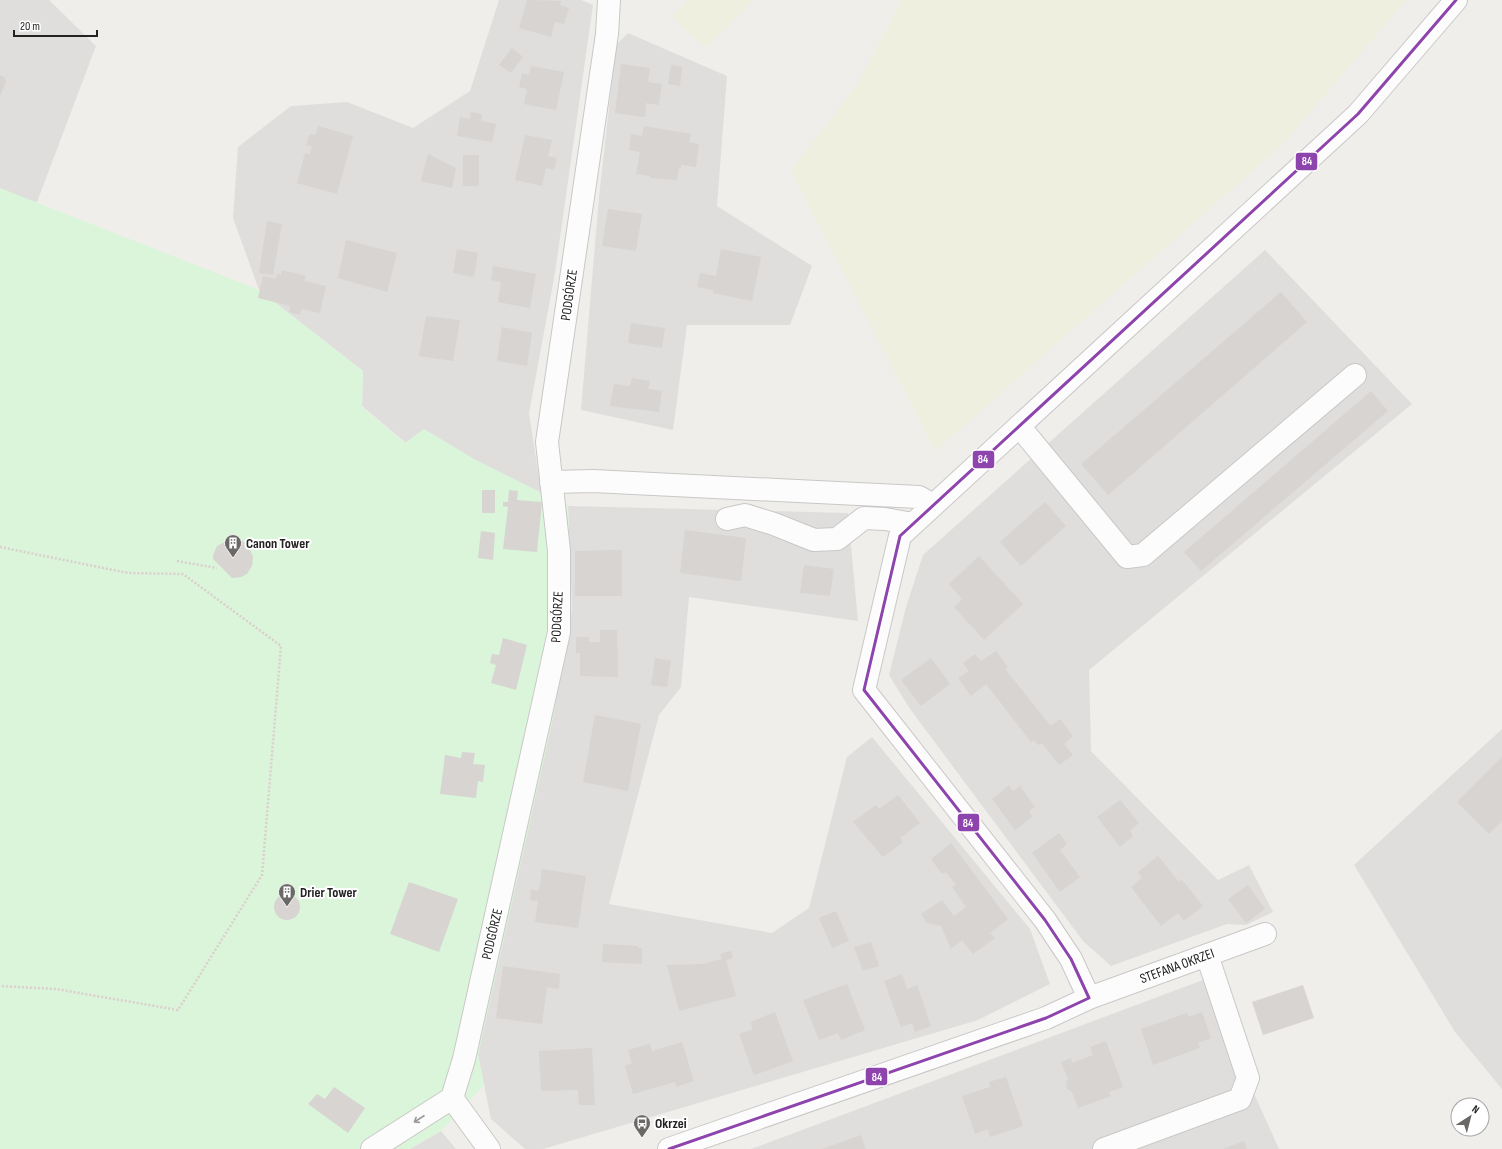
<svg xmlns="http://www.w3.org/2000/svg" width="1502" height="1149" font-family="'Sofia Sans Condensed',sans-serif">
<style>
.residential{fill:#dfdedc}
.farmland{fill:#efefdf}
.park{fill:#daf5da}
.building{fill:#d7d4d2}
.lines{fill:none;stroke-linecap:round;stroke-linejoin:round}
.minor-casing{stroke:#c9c8c7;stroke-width:24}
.path{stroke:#dccecd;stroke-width:2.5;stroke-dasharray:2 2;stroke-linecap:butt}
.minor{stroke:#fdfcfc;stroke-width:22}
.bus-1-casing{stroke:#fff;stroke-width:6}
.bus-1{stroke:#8e44ad;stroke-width:3}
.oneway{stroke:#9a9a9a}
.labels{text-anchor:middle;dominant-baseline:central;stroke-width:4;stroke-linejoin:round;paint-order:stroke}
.street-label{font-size:14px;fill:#222;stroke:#fff}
.poi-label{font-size:14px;font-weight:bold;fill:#222;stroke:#fff;text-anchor:start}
.line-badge{stroke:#fff;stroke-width:1.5}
.badge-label{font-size:11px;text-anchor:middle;font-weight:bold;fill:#fff}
</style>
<rect width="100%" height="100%" fill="#f0eeeb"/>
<!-- residential -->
<path class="residential" d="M0,0H49L96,46L37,202H0Z
M499,0H581L593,5L555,273L529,413L541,492L548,510L406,443L362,406L363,371L259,290L233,218L238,147L291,106L347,102L413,128L470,91Z
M628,33L727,76L717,206L812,266L790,325H687L673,430L581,410L599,197L616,45Z
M1265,250L1412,404L1089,670L1091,751L1218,880L1249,865L1273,912L1246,925L1227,924L1111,966L1083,941L910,709L889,675L906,607L923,555Z
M568,506L848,513L858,621L689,597L681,687L659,715L609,904L772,933L809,908L847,757L872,737L1030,929L1050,984L978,1020L543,1149H525L491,1119L478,1055L572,611Z
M1502,729V1089L1455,1032L1354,865Z
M1203,980L1279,1149H751Z
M441,1131L456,1149H410Z"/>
<!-- farmland -->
<path class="farmland" d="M688,0H754L706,48L672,17Z
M901,0H1406L1285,142L935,451L791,171L858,83Z"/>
<!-- park -->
<path class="park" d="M0,188L259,290L363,371L362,407L405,443L424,429L476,460L568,506L572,611L552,723L478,1055L484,1085L441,1131L410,1149H0Z"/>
<!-- building -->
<path class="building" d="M527,0L561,1L560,5L569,8L564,24L555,22L551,37L519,28Z
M512,48L523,57L511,73L499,65Z
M621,64L650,68L648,82L662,84L659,105L646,103L645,117L615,113Z
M671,65L682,67L680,86L668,84Z
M531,66L564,72L556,110L524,104L527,89L519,87L522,73L529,75Z
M0,75L4,77L6,82L0,96Z
M471,112L482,114L481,121L496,124L492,142L457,136L460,117L470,119Z
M318,126L353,136L337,194L297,183L305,153L310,154L312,146L306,145L310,134L315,135Z
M644,126L691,134L689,142L699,144L696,167L681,165V168H679L677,180L650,178V176L636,174L640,152L629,150L631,134L642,136Z
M525,135L552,140L548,156L557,158L554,170L546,168L542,186L515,180Z
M428,154L456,168L452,188L421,181Z
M463,155H479V186H463Z
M608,209L642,214L636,251L602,246Z
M267,221L282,224L273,275L259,273Z
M346,240L397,253L387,292L338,278Z
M457,249L478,253L474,277L453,273Z
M721,249L761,257L752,301L713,293V290L697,287L700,273L716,276Z
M493,266L536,274L530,308L498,302L501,282L491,280Z
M282,270L306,276L304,281L326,286L320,313L301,309L300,315L289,312L290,306L258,298L263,276L276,279L277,274L281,275Z
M1281,292L1307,322L1108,495L1081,464Z
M426,316L460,320L453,361L419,356Z
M631,323L665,328L662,348L628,343Z
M502,327L532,333L527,366L497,361Z
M632,378L650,381L648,389L662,391L659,412L610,406L614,384L630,386Z
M1371,391L1388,411L1201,571L1184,552Z
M482,490H495V513H482Z
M509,490L518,491L517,500L542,502L537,552L503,549L508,507L503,506V502H508Z
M1045,502L1066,526L1021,566L1000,542Z
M685,530L746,538L741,581L680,573Z
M481,531L495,533L493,560L478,558Z
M232,538L241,540L248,545L253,557L252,566L247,574L241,577L232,578L213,559V555L217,546Z
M611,550H622V596H575V551Z
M979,556L1023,604L984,640L954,607L962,599L949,584Z
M804,565L834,569L830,596L800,593Z
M600,630H617L618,677L580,676V653H576V637H589V642H600Z
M503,638L527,645L516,690L491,683L496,665L490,663L492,654L499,655Z
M996,651L1008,667L1005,669L1051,726L1060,719L1073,736L1064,744L1073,755L1059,765L1042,743L1038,745L1034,740L1031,742L986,684L971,696L958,678L969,671L963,663L975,654L981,661Z
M655,658L671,661L667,687L651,685Z
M931,658L950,684L921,706L901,680Z
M595,715L641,724L628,791L583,782Z
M462,752L475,753L473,764L485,765L483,782L478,781L476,798L440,794L445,755L461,758Z
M1502,757V821L1489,834L1457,802Z
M1009,785L1013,791L1020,786L1035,807L1029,811L1032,817L1015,830L992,799Z
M898,795L920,823L900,838L903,842L883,857L853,822L876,805L879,809Z
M1120,800L1139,823L1130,831L1133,836L1120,847L1097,817Z
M1059,833L1067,844L1060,850L1080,877L1060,892L1032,853Z
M951,843L1008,919L990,933L995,938L973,954L962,940L951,949L941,926L927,923L921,914L942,900L954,916L966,907L952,887L956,885L946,872L942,874L931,859Z
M1158,856L1179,882L1182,880L1203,906L1184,921L1178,913L1161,926L1131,887L1142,878L1138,872Z
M542,869L586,876L578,928L535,922L538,901L530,900L531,889L539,891Z
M409,882L458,899L439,952L390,934Z
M1248,885L1265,909L1246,923L1228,899Z
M274 907a13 13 0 1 1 26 0a13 13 0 1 1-26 0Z
M836,911L849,941L832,948L819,918Z
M871,942L879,966L863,971L854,947Z
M603,944L638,946V948H642V964L602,962Z
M731,951L733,958L726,960L736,996L679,1011L667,965L703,964L722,959L720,954Z
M503,966L560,974L559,989L547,987L542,1024L496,1018Z
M902,974L907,989L917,985L931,1026L915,1032L912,1023L901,1027L884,981Z
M847,984L865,1030L841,1040L838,1033L819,1040L803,1000Z
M1303,985L1314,1018L1263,1035L1252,1002Z
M775,1012L793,1061L754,1075L739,1034L753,1029L750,1022Z
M1202,1012L1211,1038L1198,1043L1200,1048L1153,1065L1141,1029L1187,1013L1189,1017Z
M1106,1041L1123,1087L1109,1092L1111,1096L1078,1108L1072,1092L1067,1089L1066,1084L1068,1079L1061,1062L1071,1058L1072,1063L1093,1055L1090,1047Z
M682,1042L694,1081L676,1087L675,1082L633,1094L625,1066L632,1063L628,1050L650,1044L652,1051Z
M592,1048L595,1105H579L578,1090L541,1091L539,1051Z
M1006,1077L1023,1126L990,1137L988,1129L975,1134L962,1096L990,1087L989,1082Z
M334,1087L365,1108L348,1133L308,1104L317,1094L325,1099Z
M861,1135L866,1149H822Z
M1244,1141L1247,1149H1223Z"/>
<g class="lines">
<!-- minor casing -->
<g class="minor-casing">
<path id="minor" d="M1019,426L1127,557L1143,555L1355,375
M551,482L593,481L919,497L933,505
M727,519L745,515L774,524L814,540L837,539L864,518L885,519L913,524
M1089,998L1265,934
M452,1098L489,1149
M372,1149L452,1098L464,1059L559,632V551L547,442L607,34L609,0
M669,1149L1046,1018L1089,998L1071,959L1045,920L864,690L900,536L1358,114L1456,0
M1104,1149L1240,1099L1248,1078L1207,955"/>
</g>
<!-- path -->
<path class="path" d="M0,547L128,573L183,574L281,646L262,875L178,1010L56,989L0,986
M177,561L217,568"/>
<!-- minor -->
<use href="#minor" class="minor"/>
<!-- bus-1 casing -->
<g class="bus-1-casing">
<path id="bus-1" d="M669,1149L1046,1018L1089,998L1071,959L1045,920L864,690L900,536L1358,114L1456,0"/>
</g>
<!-- bus-1 -->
<use href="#bus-1" class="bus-1"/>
</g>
<!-- one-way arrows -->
<defs><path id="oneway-shaft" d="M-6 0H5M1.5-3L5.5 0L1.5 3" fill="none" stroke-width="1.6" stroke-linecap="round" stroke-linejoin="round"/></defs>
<use class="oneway" href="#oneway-shaft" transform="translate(419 1119) rotate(147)"/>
<!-- icons -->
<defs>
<g id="building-pin" transform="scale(0.9)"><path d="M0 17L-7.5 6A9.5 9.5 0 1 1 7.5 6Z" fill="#6a6968" stroke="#fff"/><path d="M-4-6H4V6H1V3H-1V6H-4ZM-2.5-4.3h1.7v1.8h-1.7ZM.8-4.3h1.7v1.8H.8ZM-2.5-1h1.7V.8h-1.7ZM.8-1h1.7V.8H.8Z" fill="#fff"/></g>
<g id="bus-pin" transform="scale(0.9)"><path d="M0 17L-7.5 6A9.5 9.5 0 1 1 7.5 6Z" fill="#6a6968" stroke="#fff"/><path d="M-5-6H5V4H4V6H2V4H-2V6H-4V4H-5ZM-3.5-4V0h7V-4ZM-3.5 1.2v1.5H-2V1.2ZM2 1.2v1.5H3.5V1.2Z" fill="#fff"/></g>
</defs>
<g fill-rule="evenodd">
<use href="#building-pin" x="233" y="543"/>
<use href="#building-pin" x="287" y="892"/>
<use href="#bus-pin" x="642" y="1123"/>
</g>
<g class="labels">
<!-- street labels -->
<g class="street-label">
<text transform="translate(569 295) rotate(-82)">PODGÓRZE</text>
<text transform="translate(557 617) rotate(-87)">PODGÓRZE</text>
<text transform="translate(492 934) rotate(-77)">PODGÓRZE</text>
<text transform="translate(1177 966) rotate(-20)">STEFANA OKRZEI</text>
</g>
<!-- poi labels -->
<g class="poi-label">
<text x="246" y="543">Canon Tower</text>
<text x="300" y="892">Drier Tower</text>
<text x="655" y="1123">Okrzei</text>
</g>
</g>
<g class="line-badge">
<rect x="1295" y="152" width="23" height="19" rx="4" fill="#8e44ad"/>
<rect x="972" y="450" width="23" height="19" rx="4" fill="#8e44ad"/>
<rect x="957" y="813" width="23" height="19" rx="4" fill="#8e44ad"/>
<rect x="865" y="1067" width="23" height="19" rx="4" fill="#8e44ad"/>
</g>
<g class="badge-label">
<text x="1307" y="165">84</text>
<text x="983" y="463">84</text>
<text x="968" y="827">84</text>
<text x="877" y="1081">84</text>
</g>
<!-- north arrow -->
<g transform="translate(1470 1117) rotate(36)"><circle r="19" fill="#ffffff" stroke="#a7a7a7"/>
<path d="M0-3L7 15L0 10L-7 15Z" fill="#6a6968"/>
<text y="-6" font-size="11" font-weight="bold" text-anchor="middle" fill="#222222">N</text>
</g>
<!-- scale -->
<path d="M14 30v6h83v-6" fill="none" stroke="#222222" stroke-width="2"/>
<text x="20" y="30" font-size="12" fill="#222222" stroke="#ffffff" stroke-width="3" paint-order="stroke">20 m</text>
</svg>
